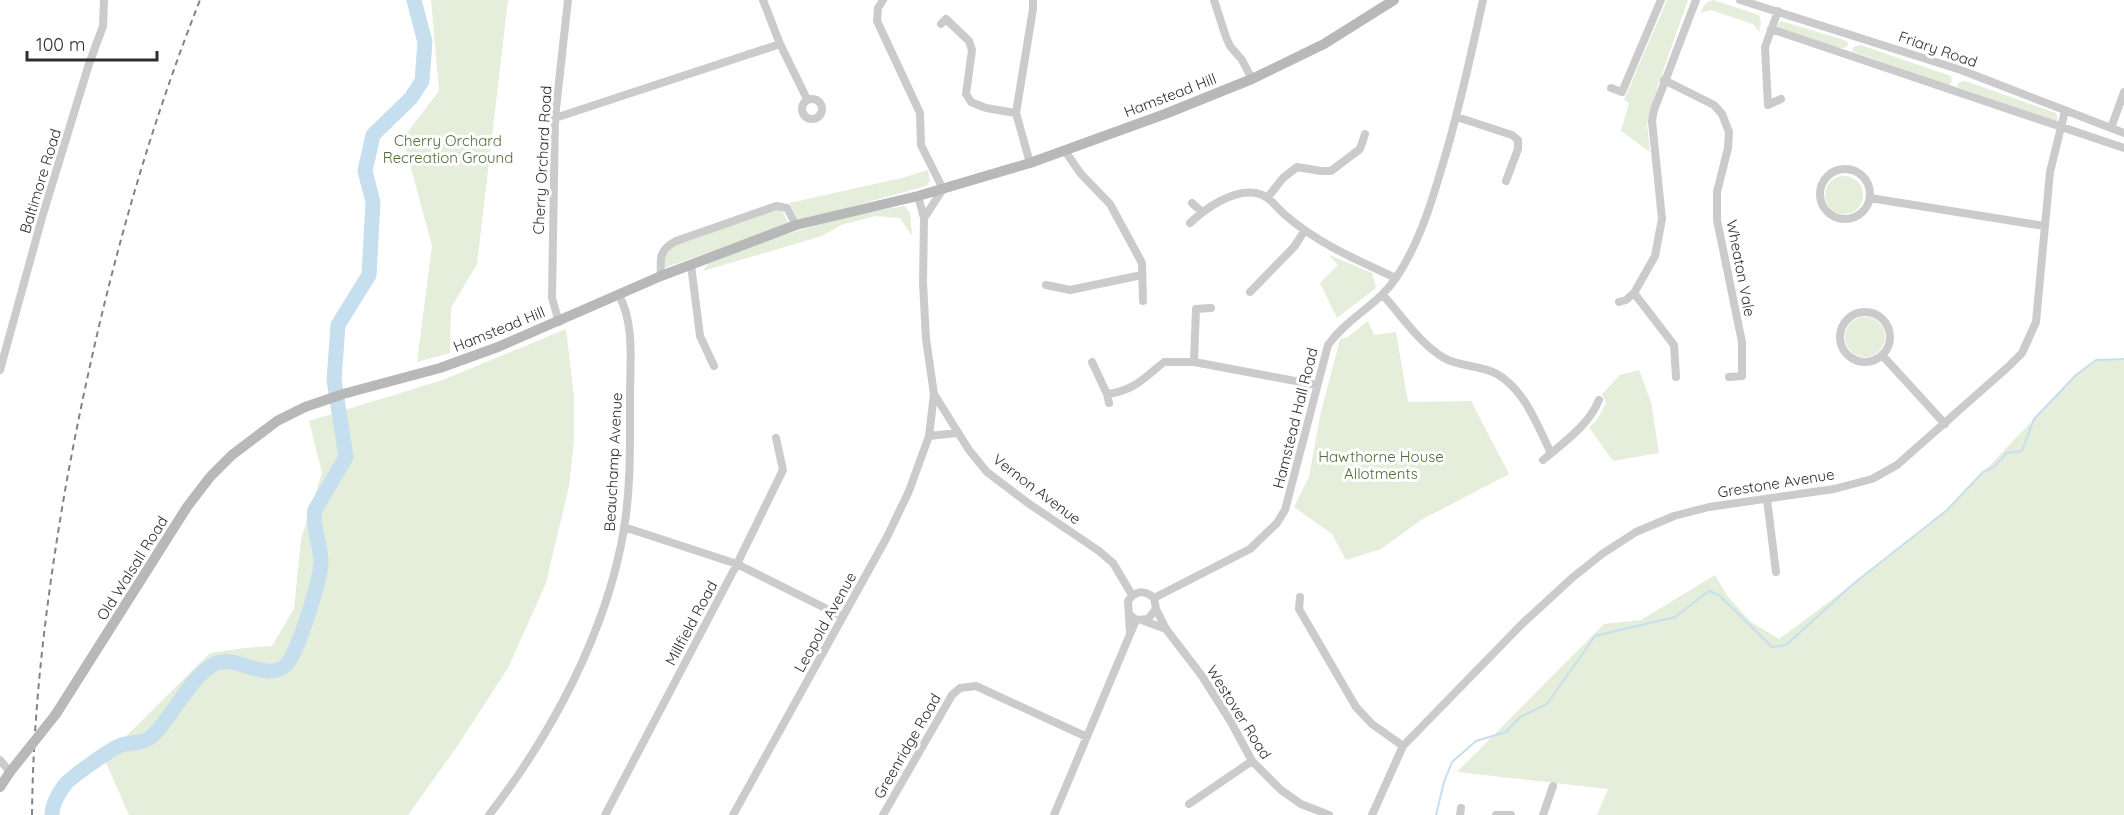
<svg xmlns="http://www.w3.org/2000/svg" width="2124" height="815" font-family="Quicksand,sans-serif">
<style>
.green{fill:#e5eddb}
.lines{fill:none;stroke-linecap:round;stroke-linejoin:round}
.stream{stroke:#c6dfee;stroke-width:2}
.river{stroke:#c6dfee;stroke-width:15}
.minor{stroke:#cbcbcb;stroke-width:8}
.secondary{stroke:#b8b8b8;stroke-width:10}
.rail{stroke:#838383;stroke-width:2;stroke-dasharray:6 4.5;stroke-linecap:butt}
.secondary-bridge{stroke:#b8b8b8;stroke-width:10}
.labels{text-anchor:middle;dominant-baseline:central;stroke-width:6;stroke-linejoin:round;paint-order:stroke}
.street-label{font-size:15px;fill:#2e2e2e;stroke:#fff}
.park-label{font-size:15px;fill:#526d39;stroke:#fff}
</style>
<rect width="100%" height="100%" fill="#fff"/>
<!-- green -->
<path class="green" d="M431,0H508L477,264L451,308L450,353L417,362L432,246L403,138L439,91Z
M1667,0H1688L1658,85L1647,124L1650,152L1621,131L1629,103L1624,100Z
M1713,0L1759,15L1761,22L1759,32L1753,24L1711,10L1700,13L1706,3Z
M1781,21L1847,41L1848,45L1844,48H1837L1779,28L1777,25Z
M1860,45L1951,76L1952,81L1949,86L1854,52L1852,50L1855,46Z
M1965,81L2056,113L2058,120L2055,122L1957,87L1958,83Z
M928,170L930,181L926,186L803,220L798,219L789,203L902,178Z
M1825 195a19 19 0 1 1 38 0a19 19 0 1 1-38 0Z
M904,206L910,213L912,236L900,218L875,216L841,225L822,236L703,271L708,264C771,237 836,217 904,206Z
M774,209L782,211L789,224L664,268L663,253L667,248Z
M1329,255L1372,273L1376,288L1337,318L1320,283L1338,265Z
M1845 337a20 20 0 1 1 40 0a20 20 0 1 1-40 0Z
M1368,321L1374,335L1396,332L1408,402L1471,401L1509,474L1421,520L1381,549L1346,560L1332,534L1294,507L1309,477L1320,416L1340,339L1348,337Z
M566,329L574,397V441L569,486L546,583L508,668L456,748L408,815H129L104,758L210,653L244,648L272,646L294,609L301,539L322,473L309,421L443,380Z
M2124,359V815H1597L1608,789L1457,772L1604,624L1641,620L1715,575L1728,597L1751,622L1779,639L1853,584L1947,510L2076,375L2096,360Z
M1639,370L1651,402L1659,453L1613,461L1589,427L1597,420L1606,403L1602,394L1620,375Z"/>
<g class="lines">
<!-- stream -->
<path class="stream" d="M1436,815L1444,782L1452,762L1476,741L1506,732L1520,717L1547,704L1595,636L1675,617L1709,591L1719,595L1772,647L1786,645L1853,584L1947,510L1983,472L1994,467L2007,453L2022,451L2034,419L2076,375L2096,360L2124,359"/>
<!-- river -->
<path class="river" d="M52,815C52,805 58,794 64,786C68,779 111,749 119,746C128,742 142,744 150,738C171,721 191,673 217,663C239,655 267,684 287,664C298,651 322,577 321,560C320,543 312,528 315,510L346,457L334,380L338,325L369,275L373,202L365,171L373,135L411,98L422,81L425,42L414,0"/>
<!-- minor -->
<path class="minor" d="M763,0L780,44L807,99
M883,0L878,8L877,21L920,113L921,145L943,189L924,218L918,196
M1214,0L1226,37L1230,46L1242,60L1252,79
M1740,0L1961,70L2124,133
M1778,11L1765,47L1768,105L1781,99
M941,24L946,19L969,41L972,50L966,94L971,102L986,108L1016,113
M1771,29L2124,148
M1664,80L1714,105L1722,114L1729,132L1728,148L1717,192V220L1742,342V376L1729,377
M1611,88L1622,92L1661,0
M802 109a10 10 0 1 1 20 0a10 10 0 1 1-20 0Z
M1457,117L1512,135L1518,140V149L1506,181
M555,118L780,44
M2111,128L2124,92
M1065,151L1081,174L1110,204L1142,263L1143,301
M1030,163L1016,113L1033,9V0
M1820 194a25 25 0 1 1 50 0a25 25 0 1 1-50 0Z
M1268,197L1283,178L1297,167L1321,171H1331L1360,149L1365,134
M1870,198L2044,226
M1192,203L1202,212
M924,218L923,283L926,339L934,394L969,450L987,472L1028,503L1099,551L1113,563L1132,595
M1190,223C1206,208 1233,189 1256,193C1270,196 1274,205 1284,214C1317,243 1357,260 1396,278
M691,265L700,336L714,366
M661,276C660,258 659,250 676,241L776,206L787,208L796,225
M1046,285L1070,290L1142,275
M1250,292L1294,247L1305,230
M1634,293L1674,345L1676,377
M1383,295C1401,315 1420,344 1444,358C1460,367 1481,365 1497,374C1525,390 1538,427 1551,453
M1619,302L1626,300L1634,293L1655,256L1662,219L1652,121L1654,110L1696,0
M1840 337a25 25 0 1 1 50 0a25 25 0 1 1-50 0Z
M559,322L552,298L555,118L568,0
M1882,355L1945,424
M1092,362L1107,394L1109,403
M1194,362L1196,309L1211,308
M0,370L43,214L89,64L103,26L104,0
M1107,394C1134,391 1144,378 1164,362H1194L1317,385
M929,436L957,433
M1543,460C1563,443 1589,425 1599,400
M1767,499L1776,572
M624,527L737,564L843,617
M1300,597L1299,609L1356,707L1372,724L1403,746
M1154,598L1250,549L1277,523L1285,510L1328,345C1347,318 1378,305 1396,278C1420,242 1432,201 1444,160C1460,107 1471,54 1483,0
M1156,609L1166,629L1202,676L1231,722L1252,761L1281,790L1301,804L1329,815
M1129,614L1136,620L1148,619L1156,609L1154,598C1144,589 1135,591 1128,601L1130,632
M1144,621L1166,629
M0,760L10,772
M1189,804L1252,761
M489,815C552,734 607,631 624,529C631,486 630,441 630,397C630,363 635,325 619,295
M605,815L737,564L783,470L776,438
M733,815L887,537L909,491L929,436L934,394
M883,815L952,695L960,688L976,686L1087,737
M1054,815L1136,620
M1372,815L1403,746L1523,623L1572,578L1602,554L1636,532L1674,516L1709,507L1834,489L1872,479L1897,465L2008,367L2022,353L2036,322L2050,172L2065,111
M1460,815L1461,808
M1496,815H1511
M1543,815L1553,786"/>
<!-- secondary -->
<path class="secondary" d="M56,714L187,507L210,477L232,455L277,421L305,407L343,394L440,368L498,347L661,276L796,225L918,196L1030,163L1165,114L1252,79L1324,44L1394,0
M0,787L10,772"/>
<!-- rail -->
<path class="rail" d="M32,815C33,705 47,594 66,485C96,320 138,157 200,0"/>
<!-- secondary-bridge -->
<path class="secondary-bridge" d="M10,772L56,714"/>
</g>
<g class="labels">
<!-- street labels -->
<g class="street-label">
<text transform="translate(1938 49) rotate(19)">Friary Road</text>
<text transform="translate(1170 95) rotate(-21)">Hamstead Hill</text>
<text transform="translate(542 160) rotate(-87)">Cherry Orchard Road</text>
<text transform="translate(40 181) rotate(-73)">Baltimore Road</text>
<text transform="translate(1741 268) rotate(79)">Wheaton Vale</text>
<text transform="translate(499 329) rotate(-22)">Hamstead Hill</text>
<text transform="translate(1295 418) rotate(-76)">Hamstead Hall Road</text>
<text transform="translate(613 462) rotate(-87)">Beauchamp Avenue</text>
<text transform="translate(1776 483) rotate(-9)">Grestone Avenue</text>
<text transform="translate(1037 489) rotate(37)">Vernon Avenue</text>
<text transform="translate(132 568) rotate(-58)">Old Walsall Road</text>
<text transform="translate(825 622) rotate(-61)">Leopold Avenue</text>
<text transform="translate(691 623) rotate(-62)">Millfield Road</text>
<text transform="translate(1239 712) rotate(58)">Westover Road</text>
<text transform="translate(907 746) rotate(-60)">Greenridge Road</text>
</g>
<!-- park labels -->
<g class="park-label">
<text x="448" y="140">Cherry Orchard<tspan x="448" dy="17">Recreation Ground</tspan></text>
<text x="1381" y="456">Hawthorne House<tspan x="1381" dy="17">Allotments</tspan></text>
</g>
</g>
<!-- scale -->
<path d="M27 51v9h130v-9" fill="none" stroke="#2e2e2e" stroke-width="3"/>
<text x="36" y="51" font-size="18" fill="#2e2e2e" stroke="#ffffff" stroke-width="4.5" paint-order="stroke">100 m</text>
</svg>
